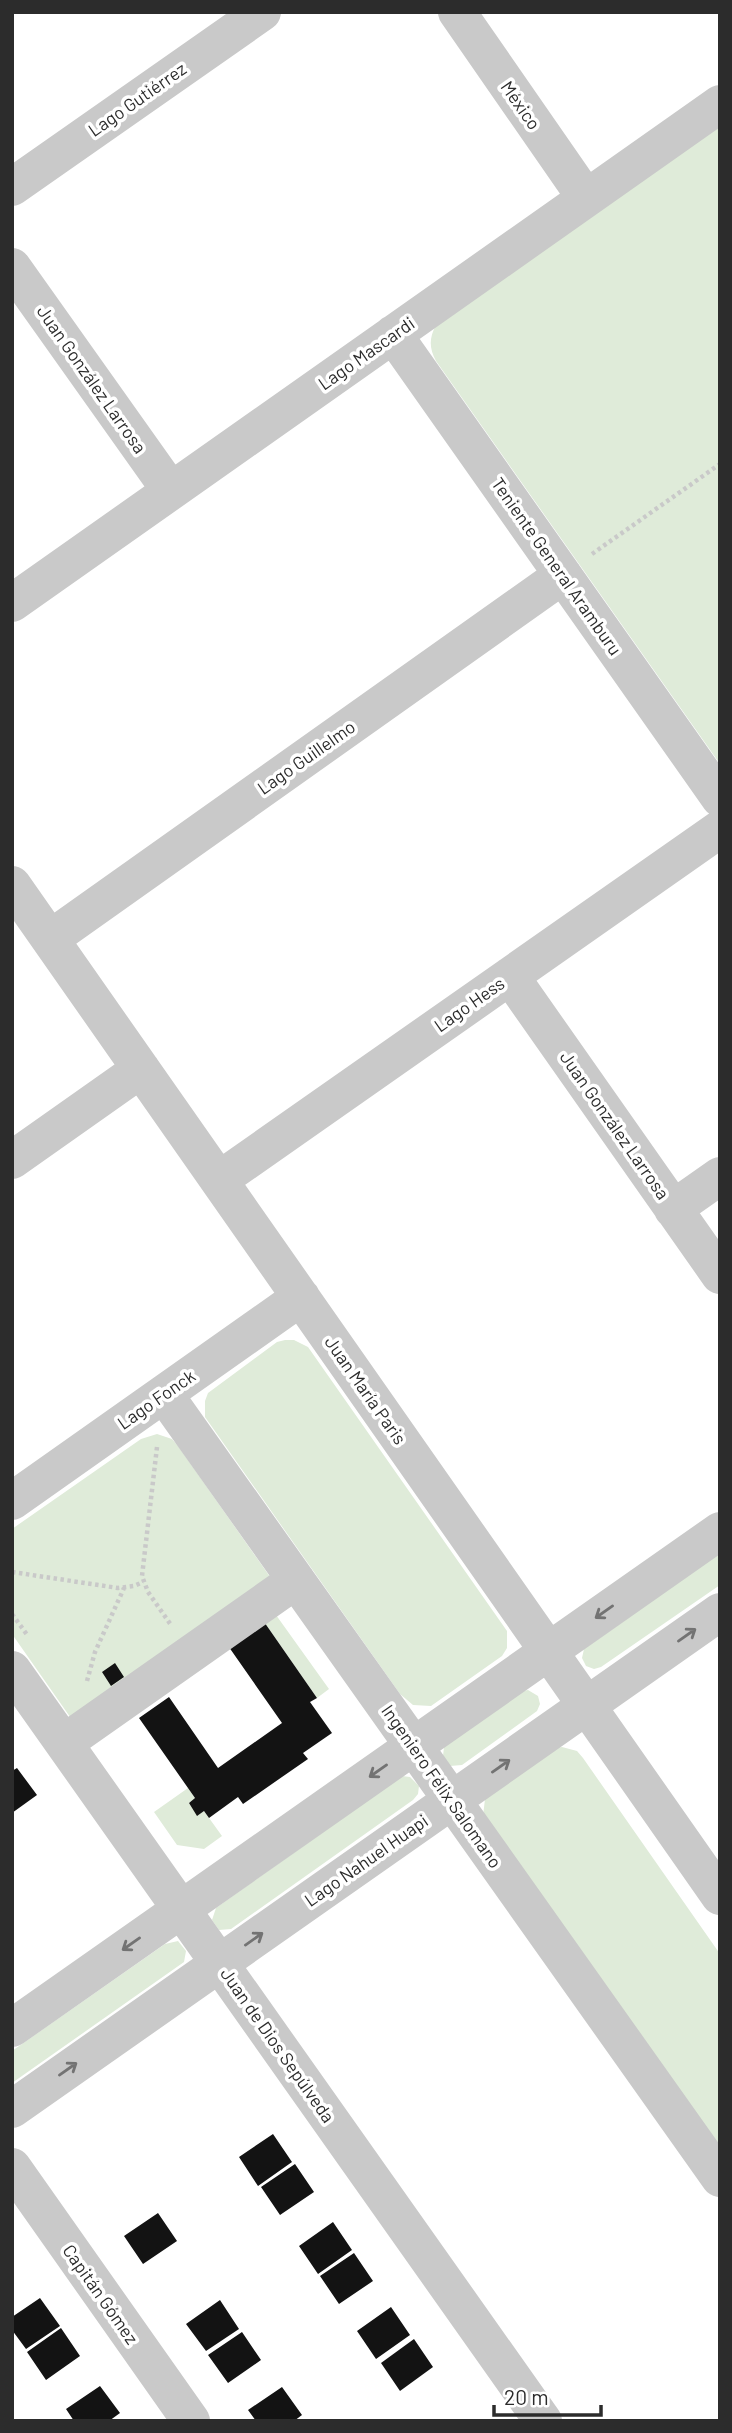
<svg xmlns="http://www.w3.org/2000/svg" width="732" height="2433" font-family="Barlow,sans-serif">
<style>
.green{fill:#dfebd9}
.building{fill:#131313}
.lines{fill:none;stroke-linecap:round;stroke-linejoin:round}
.path{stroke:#c9c9c9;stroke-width:4.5;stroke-dasharray:3.5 3.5;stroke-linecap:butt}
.minor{stroke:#c9c9c9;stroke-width:38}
.oneway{stroke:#737373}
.labels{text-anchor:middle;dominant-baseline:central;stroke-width:7;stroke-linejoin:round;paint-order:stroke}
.street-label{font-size:18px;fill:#2c2c2c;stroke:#fff}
</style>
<rect width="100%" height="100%" fill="#fff"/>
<!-- green -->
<path class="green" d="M720,125V764L436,361C429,348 429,338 436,325Z
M285,1340H294L308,1347L507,1631V1648L502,1656L431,1706L413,1705L400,1694L205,1417V1401L208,1393L277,1342Z
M157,1434L172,1439L178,1446L275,1584L75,1724L12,1634V1529L141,1439Z
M720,1553V1585L601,1667L594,1669L586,1666L582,1658L584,1649Z
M271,1608L329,1689L317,1698L260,1616Z
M528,1690L538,1696L540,1704L537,1711L462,1765L450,1766L443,1756L444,1747L523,1691Z
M562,1747L577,1751L583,1758L720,1954V2151L483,1816L485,1799L553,1748Z
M402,1776L410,1777L419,1786L418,1794L413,1800L231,1929L219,1930L212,1920L216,1908Z
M188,1788L195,1798L189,1803L197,1815L204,1811L222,1836L204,1849L177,1845L154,1812Z
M178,1941L186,1951L184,1962L12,2083V2051L165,1944Z"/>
<!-- building -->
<path class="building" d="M260,1616L317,1698L310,1702L332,1733L303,1753L308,1759L243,1804L238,1797L209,1818L204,1811L197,1816L189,1803L195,1798L139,1718L169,1697L218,1768L282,1723L224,1640Z
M115,1663L124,1677L111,1686L102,1672Z
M17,1768L37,1795L12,1813V1771Z
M273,2134L292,2162L258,2186L239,2157Z
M295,2164L314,2192L280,2215L261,2187Z
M158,2213L177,2241L143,2264L124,2236Z
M333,2222L352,2250L318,2274L299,2246Z
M354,2253L373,2281L339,2304L320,2276Z
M40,2298L60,2326L26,2349L12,2330V2317Z
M220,2300L239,2329L206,2351L186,2324Z
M391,2307L410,2335L376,2359L357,2331Z
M61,2328L80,2356L46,2380L27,2352Z
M242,2332L261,2360L228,2383L208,2355Z
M414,2339L433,2367L400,2391L381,2363Z
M100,2386L120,2413L109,2421H74L66,2409Z
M282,2387L302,2415L294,2421H256L248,2410Z"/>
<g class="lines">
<!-- path -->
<path class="path" d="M592,554L720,464
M157,1447L142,1576L148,1592L171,1625
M12,1572L118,1588L134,1586L143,1582
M12,1614L28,1636
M87,1681L95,1652L124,1588"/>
<!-- minor -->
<path class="minor" d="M457,12L586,198
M12,187L262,12
M12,267L171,491
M393,334L720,798
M12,603L720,104
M12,885L720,1896
M50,939L563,575
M510,976L720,1275
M12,1160L141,1069
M219,1180L720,829
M673,1209L720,1176
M164,1394L720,2178
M12,1501L301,1297
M12,1670L543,2421
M64,1743L296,1580
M12,2028L720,1531
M12,2109L720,1612
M12,2167L191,2421"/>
</g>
<!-- one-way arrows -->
<defs><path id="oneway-shaft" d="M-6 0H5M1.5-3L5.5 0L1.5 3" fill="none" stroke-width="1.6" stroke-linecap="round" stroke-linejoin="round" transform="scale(1.75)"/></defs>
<g class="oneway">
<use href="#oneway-shaft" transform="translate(604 1612) rotate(145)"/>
<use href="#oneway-shaft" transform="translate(687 1635) rotate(-35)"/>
<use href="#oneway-shaft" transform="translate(501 1766) rotate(-35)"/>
<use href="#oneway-shaft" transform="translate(378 1771) rotate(145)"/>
<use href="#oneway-shaft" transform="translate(254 1939) rotate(-35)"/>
<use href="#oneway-shaft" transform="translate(131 1944) rotate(145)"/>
<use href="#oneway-shaft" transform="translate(68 2069) rotate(-35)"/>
</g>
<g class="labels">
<!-- street labels -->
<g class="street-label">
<text transform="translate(137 99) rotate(-35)">Lago Gutiérrez</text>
<text transform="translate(521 105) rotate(55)">México</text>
<text transform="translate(366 353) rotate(-35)">Lago Mascardi</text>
<text transform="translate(92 379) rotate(55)">Juan González Larrosa</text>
<text transform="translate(557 566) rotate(55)">Teniente General Aramburu</text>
<text transform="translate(306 757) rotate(-35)">Lago Guillelmo</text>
<text transform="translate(469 1004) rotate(-35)">Lago Hess</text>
<text transform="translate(615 1125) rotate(55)">Juan González Larrosa</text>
<text transform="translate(366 1390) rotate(55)">Juan María Paris</text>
<text transform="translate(156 1399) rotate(-35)">Lago Fonck</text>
<text transform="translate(442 1786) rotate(55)">Ingeniero Félix Salomano</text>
<text transform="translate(366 1860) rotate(-35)">Lago Nahuel Huapi</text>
<text transform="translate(278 2045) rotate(55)">Juan de Dios Sepúlveda</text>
<text transform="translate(101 2294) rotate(55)">Capitán Gómez</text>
</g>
</g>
<!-- border -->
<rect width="732" height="2433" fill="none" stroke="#2c2c2c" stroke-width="28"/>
<!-- scale -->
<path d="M494 2405v10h107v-10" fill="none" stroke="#2c2c2c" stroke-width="3.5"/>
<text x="504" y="2405" font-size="21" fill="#2c2c2c" stroke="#ffffff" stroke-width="5" paint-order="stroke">20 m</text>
</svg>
